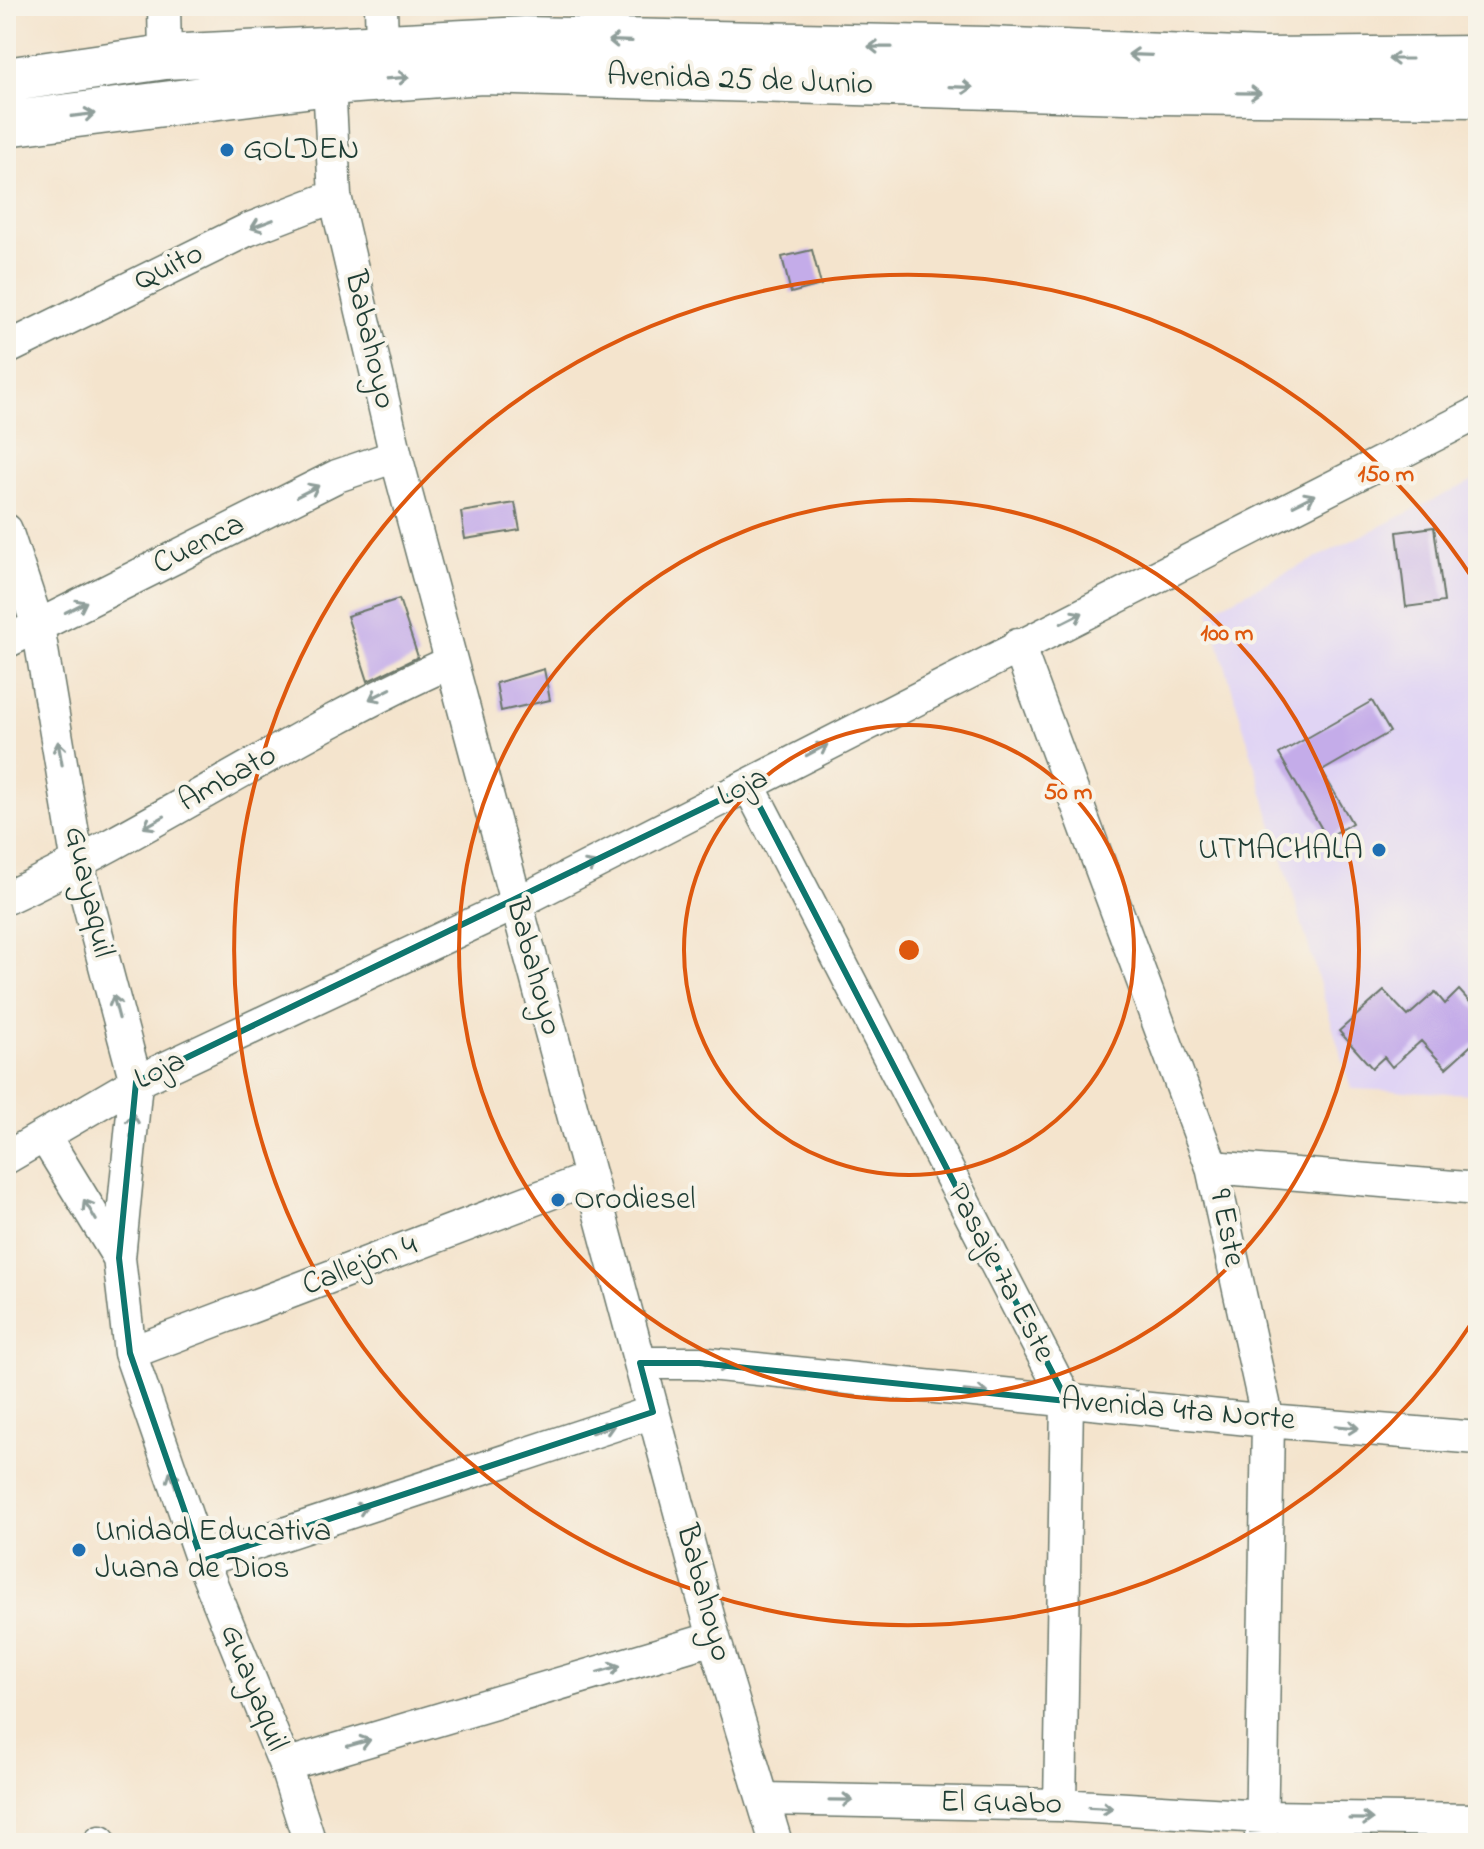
<svg xmlns="http://www.w3.org/2000/svg" width="1484" height="1849" font-family="'Indie Flower',sans-serif">
<style>
.built{fill:#e0d4f4}
.building{fill:#c4ace9}
.lines{fill:none;stroke-linecap:round;stroke-linejoin:round}
.street-casing{stroke:#6a776a;stroke-width:35}
.primary-casing{stroke:#6a776a;stroke-width:47}
.street{stroke:#fff;stroke-width:32}
.primary{stroke:#fff;stroke-width:44}
.oneway{stroke:#8f9e9a}
.marked{fill:none;stroke:#0f766e;stroke-width:6;stroke-linejoin:round}
.ring{fill:none;stroke:#de580e;stroke-width:4}
.poi-dot{fill:#1f6fb2;stroke:#f7f3e8;stroke-width:3}
.labels{text-anchor:middle;dominant-baseline:central;stroke-width:8;stroke-linejoin:round;paint-order:stroke}
.street-label{font-size:32px;fill:#1f3d34;stroke:#f7f3e8}
.poi-label{font-size:32px;fill:#1f3d34;stroke:#f7f3e8;text-anchor:start}
.centre{fill:#de580e;stroke:#f7f3e8;stroke-width:4}
.ring-label{font-size:24px;text-anchor:middle;font-weight:bold;fill:#de580e;stroke:#f7f3e8;stroke-width:8;stroke-linejoin:round;paint-order:stroke}
</style>
<rect width="100%" height="100%" fill="#f7f3e8"/>
<filter id="ink" filterUnits="userSpaceOnUse"><feTurbulence type="fractalNoise" baseFrequency=".0125" numOctaves="2"/><feDisplacementMap in="SourceGraphic" scale="16" xChannelSelector="R" yChannelSelector="G"/><feConvolveMatrix kernelMatrix="1 2 1 2 8 2 1 2 1" color-interpolation-filters="sRGB"/></filter>
<filter id="wash" filterUnits="userSpaceOnUse"><feTurbulence type="fractalNoise" baseFrequency=".006" numOctaves="4" result="noise"/><feDisplacementMap in="SourceGraphic" scale="32" xChannelSelector="R" yChannelSelector="G"/><feGaussianBlur stdDeviation="1.8" result="paint"/><feColorMatrix in="noise" values="0 0 0 0 0 0 0 0 0 0 0 0 0 0 0 0 0 1.4 0 .05"/><feComposite in="paint" operator="in"/></filter>
<g filter="url(#wash)">
<rect width="100%" height="100%" fill="#f4e4cd"/>
<!-- built -->
<path class="built" d="M1478,478V1094L1351,1089L1209,611Z"/>
<g id="blocks">
<!-- building -->
<path class="building" d="M812,250L821,285L791,293L782,257Z
M515,503L520,530L465,539L461,512Z
M1434,527L1444,602L1406,607L1397,532Z
M399,599L418,657L368,681L347,616Z
M544,669L550,700L501,711L496,683Z
M1372,701L1390,732L1322,771L1352,823L1327,838L1279,754Z
M1459,990L1478,1011V1039L1446,1068L1421,1041L1392,1067L1384,1057L1372,1068L1339,1031L1384,991L1408,1016L1435,992L1445,1004Z"/>
</g>
</g>
<g filter="url(#ink)">
<use href="#blocks" fill-opacity="0" stroke="#6a776a" stroke-width="2"/>
<g class="lines">
<!-- street casing -->
<g class="street-casing">
<path id="street" d="M164,6L165,57
M381,6L382,46
M329,83L335,196L396,456L714,1638L776,1843
M6,349L247,230L335,196
M6,530L38,626L78,864L136,1082L119,1258
M6,642L337,476L396,456
M1018,645L1212,1167L1268,1421L1261,1843
M749,786L1067,1401L1060,1805
M6,898C158,827 298,730 451,662
M45,1137L119,1258L130,1353L202,1561L285,1765L310,1843
M6,1158L136,1082L515,904L1478,413
M1212,1167L1478,1189
M130,1353L590,1178
M640,1363H699L1268,1421L1478,1438
M202,1561L653,1412
M285,1765L714,1638
M763,1799L1060,1805L1263,1817L1478,1820
M99,1843L100,1842"/>
</g>
<!-- primary casing -->
<g class="primary-casing">
<path id="primary" d="M6,80L165,57L525,39L987,49L1264,60L1478,58
M6,124L329,83L482,72L1160,92L1478,95"/>
</g>
<!-- street -->
<use href="#street" class="street"/>
<!-- primary -->
<use href="#primary" class="primary"/>
</g>
<!-- one-way arrows -->
<defs><path id="oneway-shaft" d="M-6 0H5M1.5-3L5.5 0L1.5 3" fill="none" stroke-width="1.6" stroke-linecap="round" stroke-linejoin="round" transform="scale(2)"/></defs>
<g class="oneway">
<use href="#oneway-shaft" transform="translate(620 41) rotate(-178)"/>
<use href="#oneway-shaft" transform="translate(880 47) rotate(-179)"/>
<use href="#oneway-shaft" transform="translate(1140 55) rotate(-178)"/>
<use href="#oneway-shaft" transform="translate(1400 59) rotate(180)"/>
<use href="#oneway-shaft" transform="translate(397 78) rotate(-4)"/>
<use href="#oneway-shaft" transform="translate(961 87) rotate(2)"/>
<use href="#oneway-shaft" transform="translate(1249 93) rotate(1)"/>
<use href="#oneway-shaft" transform="translate(83 115) rotate(-7)"/>
<use href="#oneway-shaft" transform="translate(262 224) rotate(159)"/>
<use href="#oneway-shaft" transform="translate(308 491) rotate(-27)"/>
<use href="#oneway-shaft" transform="translate(1304 500) rotate(-27)"/>
<use href="#oneway-shaft" transform="translate(76 607) rotate(-27)"/>
<use href="#oneway-shaft" transform="translate(1072 618) rotate(-27)"/>
<use href="#oneway-shaft" transform="translate(380 694) rotate(153)"/>
<use href="#oneway-shaft" transform="translate(817 750) rotate(-28)"/>
<use href="#oneway-shaft" transform="translate(60 753) rotate(-100)"/>
<use href="#oneway-shaft" transform="translate(154 822) rotate(151)"/>
<use href="#oneway-shaft" transform="translate(585 868) rotate(-28)"/>
<use href="#oneway-shaft" transform="translate(116 1007) rotate(-105)"/>
<use href="#oneway-shaft" transform="translate(132 1125) rotate(-85)"/>
<use href="#oneway-shaft" transform="translate(90 1210) rotate(-121)"/>
<use href="#oneway-shaft" transform="translate(718 1365) rotate(6)"/>
<use href="#oneway-shaft" transform="translate(976 1392) rotate(6)"/>
<use href="#oneway-shaft" transform="translate(1347 1427) rotate(5)"/>
<use href="#oneway-shaft" transform="translate(603 1429) rotate(-18)"/>
<use href="#oneway-shaft" transform="translate(174 1482) rotate(-109)"/>
<use href="#oneway-shaft" transform="translate(356 1510) rotate(-18)"/>
<use href="#oneway-shaft" transform="translate(609 1669) rotate(-16)"/>
<use href="#oneway-shaft" transform="translate(359 1743) rotate(-16)"/>
<use href="#oneway-shaft" transform="translate(841 1800) rotate(1)"/>
<use href="#oneway-shaft" transform="translate(1101 1808) rotate(3)"/>
<use href="#oneway-shaft" transform="translate(1361 1819) rotate(1)"/>
</g>
</g>
<!-- marked area -->
<path class="marked" d="M749,786L1067,1401L699,1363H640L653,1412L202,1561L130,1353L119,1258L136,1082Z"/>
<!-- distance rings -->
<g class="ring">
<circle cx="909" cy="950" r="225"/>
<circle cx="909" cy="950" r="450"/>
<path d="M1475 1318A675 675 0 1 1 1475 582"/>
</g>
<!-- markers -->
<g class="poi-dot">
<circle cx="227" cy="150" r="8"/>
<circle cx="1379" cy="850" r="8"/>
<circle cx="558" cy="1200" r="8"/>
<circle cx="79" cy="1550" r="8"/>
</g>
<g class="labels">
<!-- street labels -->
<g class="street-label">
<text transform="translate(740 81) rotate(2)">Avenida 25 de Junio</text>
<text transform="translate(169 268) rotate(-26)">Quito</text>
<text transform="translate(369 340) rotate(77)">Babahoyo</text>
<text transform="translate(199 545) rotate(-27)">Cuenca</text>
<text transform="translate(228 779) rotate(-29)">Ambato</text>
<text transform="translate(743 788) rotate(-26)">Loja</text>
<text transform="translate(88 892) rotate(77)">Guayaquil</text>
<text transform="translate(533 967) rotate(75)">Babahoyo</text>
<text transform="translate(160 1071) rotate(-26)">Loja</text>
<text transform="translate(1226 1228) rotate(78)">9 Este</text>
<text transform="translate(360 1266) rotate(-21)">Callejón 4</text>
<text transform="translate(1000 1273) rotate(62)">Pasaje 7a Este</text>
<text transform="translate(1178 1411) rotate(5)">Avenida 4ta Norte</text>
<text transform="translate(703 1593) rotate(75)">Babahoyo</text>
<text transform="translate(253 1688) rotate(68)">Guayaquil</text>
<text transform="translate(1001 1804) rotate(1)">El Guabo</text>
</g>
<!-- poi labels -->
<g class="poi-label">
<text x="243" y="150">GOLDEN</text>
<text x="1363" y="850" text-anchor="end">UTMACHALA</text>
<text x="574" y="1200">Orodiesel</text>
<text x="95" y="1532">Unidad Educativa<tspan x="95" dy="37">Juana de Dios</tspan></text>
</g>
</g>
<circle cx="909" cy="950" r="12" class="centre"/>
<g class="ring-label">
<text x="1386" y="481">150 m</text>
<text x="1227" y="640">100 m</text>
<text x="1068" y="799">50 m</text>
</g>
<!-- margin -->
<rect width="1484" height="1849" fill="none" stroke="#f7f3e8" stroke-width="32"/>
</svg>
